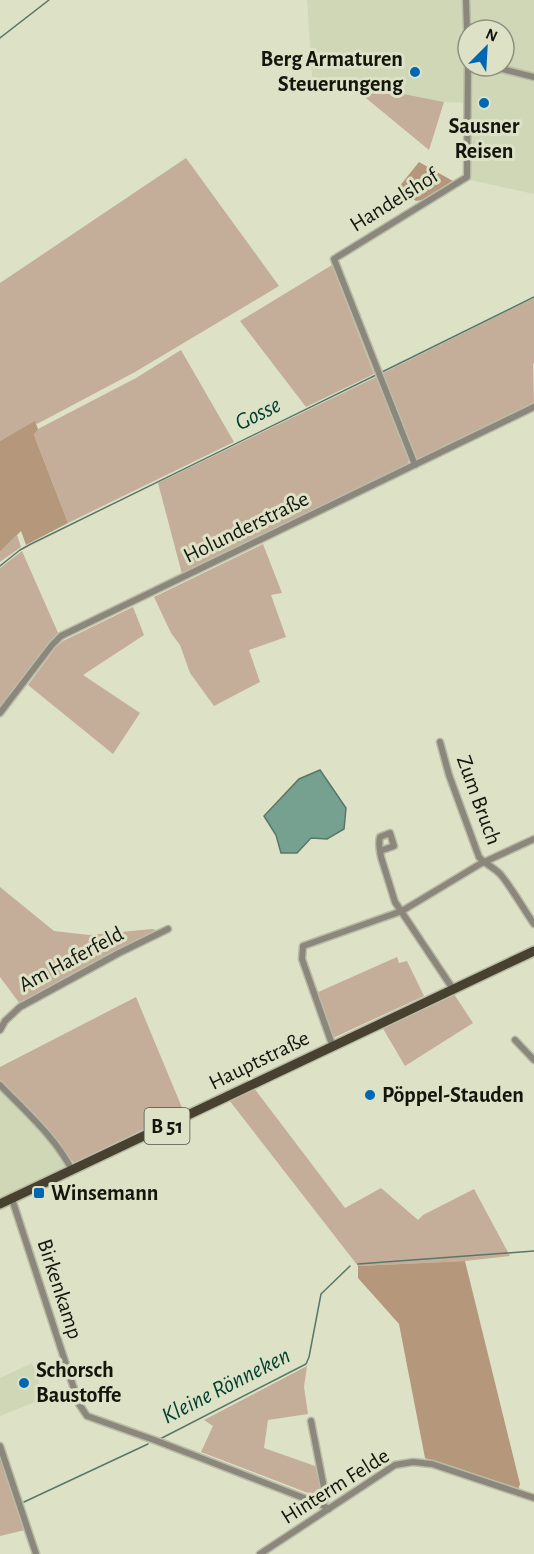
<svg xmlns="http://www.w3.org/2000/svg" width="534" height="1554" font-family="'Alegreya Sans',sans-serif">
<style>
.built{fill:#d0d7b6;fill-rule:evenodd}
.green{fill:#c4ad99}
.forest{fill:#b5977c}
.water{fill:#76a191;stroke:#597769;stroke-width:1.5}
.lines{fill:none;stroke-linecap:round;stroke-linejoin:round}
.stream{stroke:#597769;stroke-width:1.5}
.minor-casing{stroke:#b9bda6;stroke-width:9}
.primary-casing{stroke:#b9bda6;stroke-width:12}
.minor{stroke:#8b877d;stroke-width:6}
.primary{stroke:#48412f;stroke-width:9}
.poi-dot{fill:#0067b3;stroke:#dde2c7;stroke-width:2}
.labels{text-anchor:middle;dominant-baseline:central;stroke-width:6;stroke-linejoin:round;paint-order:stroke}
.shield{fill:#dde2c7;stroke:#505345;stroke-width:1.5}
.shield-label{font-size:21px;font-weight:bold;fill:#14160d}
.poi-label{font-size:22px;font-weight:bold;fill:#14160d;stroke:#dde2c7;text-anchor:start}
.street-label{font-size:22px;fill:#14160d;stroke:#dde2c7}
.water-label{font-size:24px;font-style:italic;fill:#003e2f;stroke:#dde2c7}
</style>
<rect width="100%" height="100%" fill="#dde2c7"/>
<!-- built -->
<path class="built" d="M307,0H534V194L470,180L471,103L444,102L344,82L312,77ZM468,30H504V66H468Z
M0,1080L54,1138L80,1169L0,1208Z
M32,1363L45,1398L0,1416V1378Z"/>
<!-- green -->
<path class="green" d="M344,82L444,102L429,150L355,89Z
M186,158L279,286L135,372L37,424L35,422L0,441V283Z
M332,265L374,374L306,407L240,321Z
M534,298V363L533,364L534,404L416,460L383,373Z
M181,350L234,442L68,523L34,435L38,429L136,378Z
M376,377L409,459L408,463L405,466L182,574L158,483Z
M17,535L21,547L0,562V552Z
M263,544L282,593L271,595L286,637L249,650L260,682L214,706L190,673L180,645L171,633L154,597Z
M22,551L59,635L0,710V568Z
M133,607L144,635L83,675L140,713L113,754L28,685L56,647L63,641Z
M0,887L54,931L89,935L152,929L160,931L20,1004L0,977Z
M397,957L399,963L407,961L424,996L333,1038L316,993Z
M454,994L473,1023L405,1066L382,1027Z
M136,997L183,1110L74,1163L54,1138L0,1080V1067Z
M254,1088L345,1208L381,1188L418,1220L423,1215L474,1189L510,1256L465,1261L358,1266L229,1100Z
M307,1366L304,1387L308,1414L268,1420L264,1448L318,1467L323,1494L321,1498L201,1452L213,1426L204,1420Z
M0,1460L25,1530L0,1536Z"/>
<!-- forest -->
<path class="forest" d="M419,162L453,181L428,199L416,201L398,188Z
M35,421L38,429L34,435L68,523L26,545L21,531L0,552V441Z
M465,1261L520,1484L518,1490L425,1458L399,1324L358,1278V1266Z"/>
<!-- water -->
<path class="water" d="M320,770L346,808L344,829L327,839L311,838L297,853H281L276,835L264,816L299,779Z"/>
<g class="lines">
<!-- stream -->
<path class="stream" d="M0,38L49,0
M380,373L534,297
M0,566L20,550L31,544L376,375
M358,1264L534,1251
M160,1439L306,1364L309,1357L321,1294L350,1266
M0,1458L17,1506
M24,1502L148,1444"/>
<!-- minor casing -->
<g class="minor-casing">
<path id="minor" d="M490,66L534,77
M415,465L334,259L467,177L468,61L466,0
M0,713L52,645L61,636L534,407
M440,742L449,775L479,857C485,864 495,868 501,875C513,890 523,908 534,924
M380,851L394,846L390,833L380,837C378,844 380,851 381,857L395,902L453,989
M0,1030L5,1021L20,1007L119,953L168,929
M515,1040L534,1060
M333,1047L302,959L303,946L402,911L480,864L534,839
M0,1085C25,1111 55,1137 72,1170
M12,1199L79,1404L87,1416L157,1441L322,1505L329,1509
M311,1421L326,1498L322,1505
M0,1446L36,1554
M260,1554L395,1465L413,1462L432,1464L534,1498"/>
</g>
<!-- primary casing -->
<g class="primary-casing">
<path id="primary" d="M0,1204L534,951"/>
</g>
<!-- minor -->
<use href="#minor" class="minor"/>
<!-- primary -->
<use href="#primary" class="primary"/>
</g>
<!-- markers -->
<g class="poi-dot">
<circle cx="415" cy="72" r="6"/>
<circle cx="484" cy="103" r="6"/>
<circle cx="370" cy="1095" r="6"/>
<rect x="33" y="1187" width="12" height="12" rx="3"/>
<circle cx="24" cy="1383" r="6"/>
</g>
<g class="labels">
<!-- shield labels -->
<rect class="shield" x="144.5" y="1108" width="45" height="36" rx="4.5"/>
<g class="shield-label">
<text x="167" y="1126">B 51</text>
</g>
<!-- poi labels -->
<g class="poi-label">
<text x="403" y="59" text-anchor="end">Berg Armaturen<tspan x="403" dy="25">Steuerungeng</tspan></text>
<text x="484" y="126" text-anchor="middle">Sausner<tspan x="484" dy="25">Reisen</tspan></text>
<text x="382" y="1095">Pöppel-Stauden</text>
<text x="51" y="1193">Winsemann</text>
<text x="36" y="1370">Schorsch<tspan x="36" dy="25">Baustoffe</tspan></text>
</g>
<!-- street labels -->
<g class="street-label">
<text transform="translate(394 200) rotate(-32)">Handelshof</text>
<text transform="translate(246 527) rotate(-26)">Holunderstraße</text>
<text transform="translate(479 800) rotate(70)">Zum Bruch</text>
<text transform="translate(71 959) rotate(-28)">Am Haferfeld</text>
<text transform="translate(259 1060) rotate(-26)">Hauptstraße</text>
<text transform="translate(60 1289) rotate(72)">Birkenkamp</text>
<text transform="translate(335 1486) rotate(-32)">Hinterm Felde</text>
</g>
<!-- water labels -->
<g class="water-label">
<text transform="translate(258 414) rotate(-26)">Gosse</text>
<text transform="translate(226 1386) rotate(-27)">Kleine Rönneken</text>
</g>
</g>
<!-- north arrow -->
<g transform="translate(486 48) rotate(24)"><circle r="28" fill="#dde2c7" stroke="#8d907d" stroke-width="1.5"/>
<path d="M0-4.5L10 22L0 15L-10 22Z" fill="#0067b3"/>
<text y="-9" font-size="16" font-weight="bold" text-anchor="middle" fill="#14160d">N</text>
</g>
</svg>
